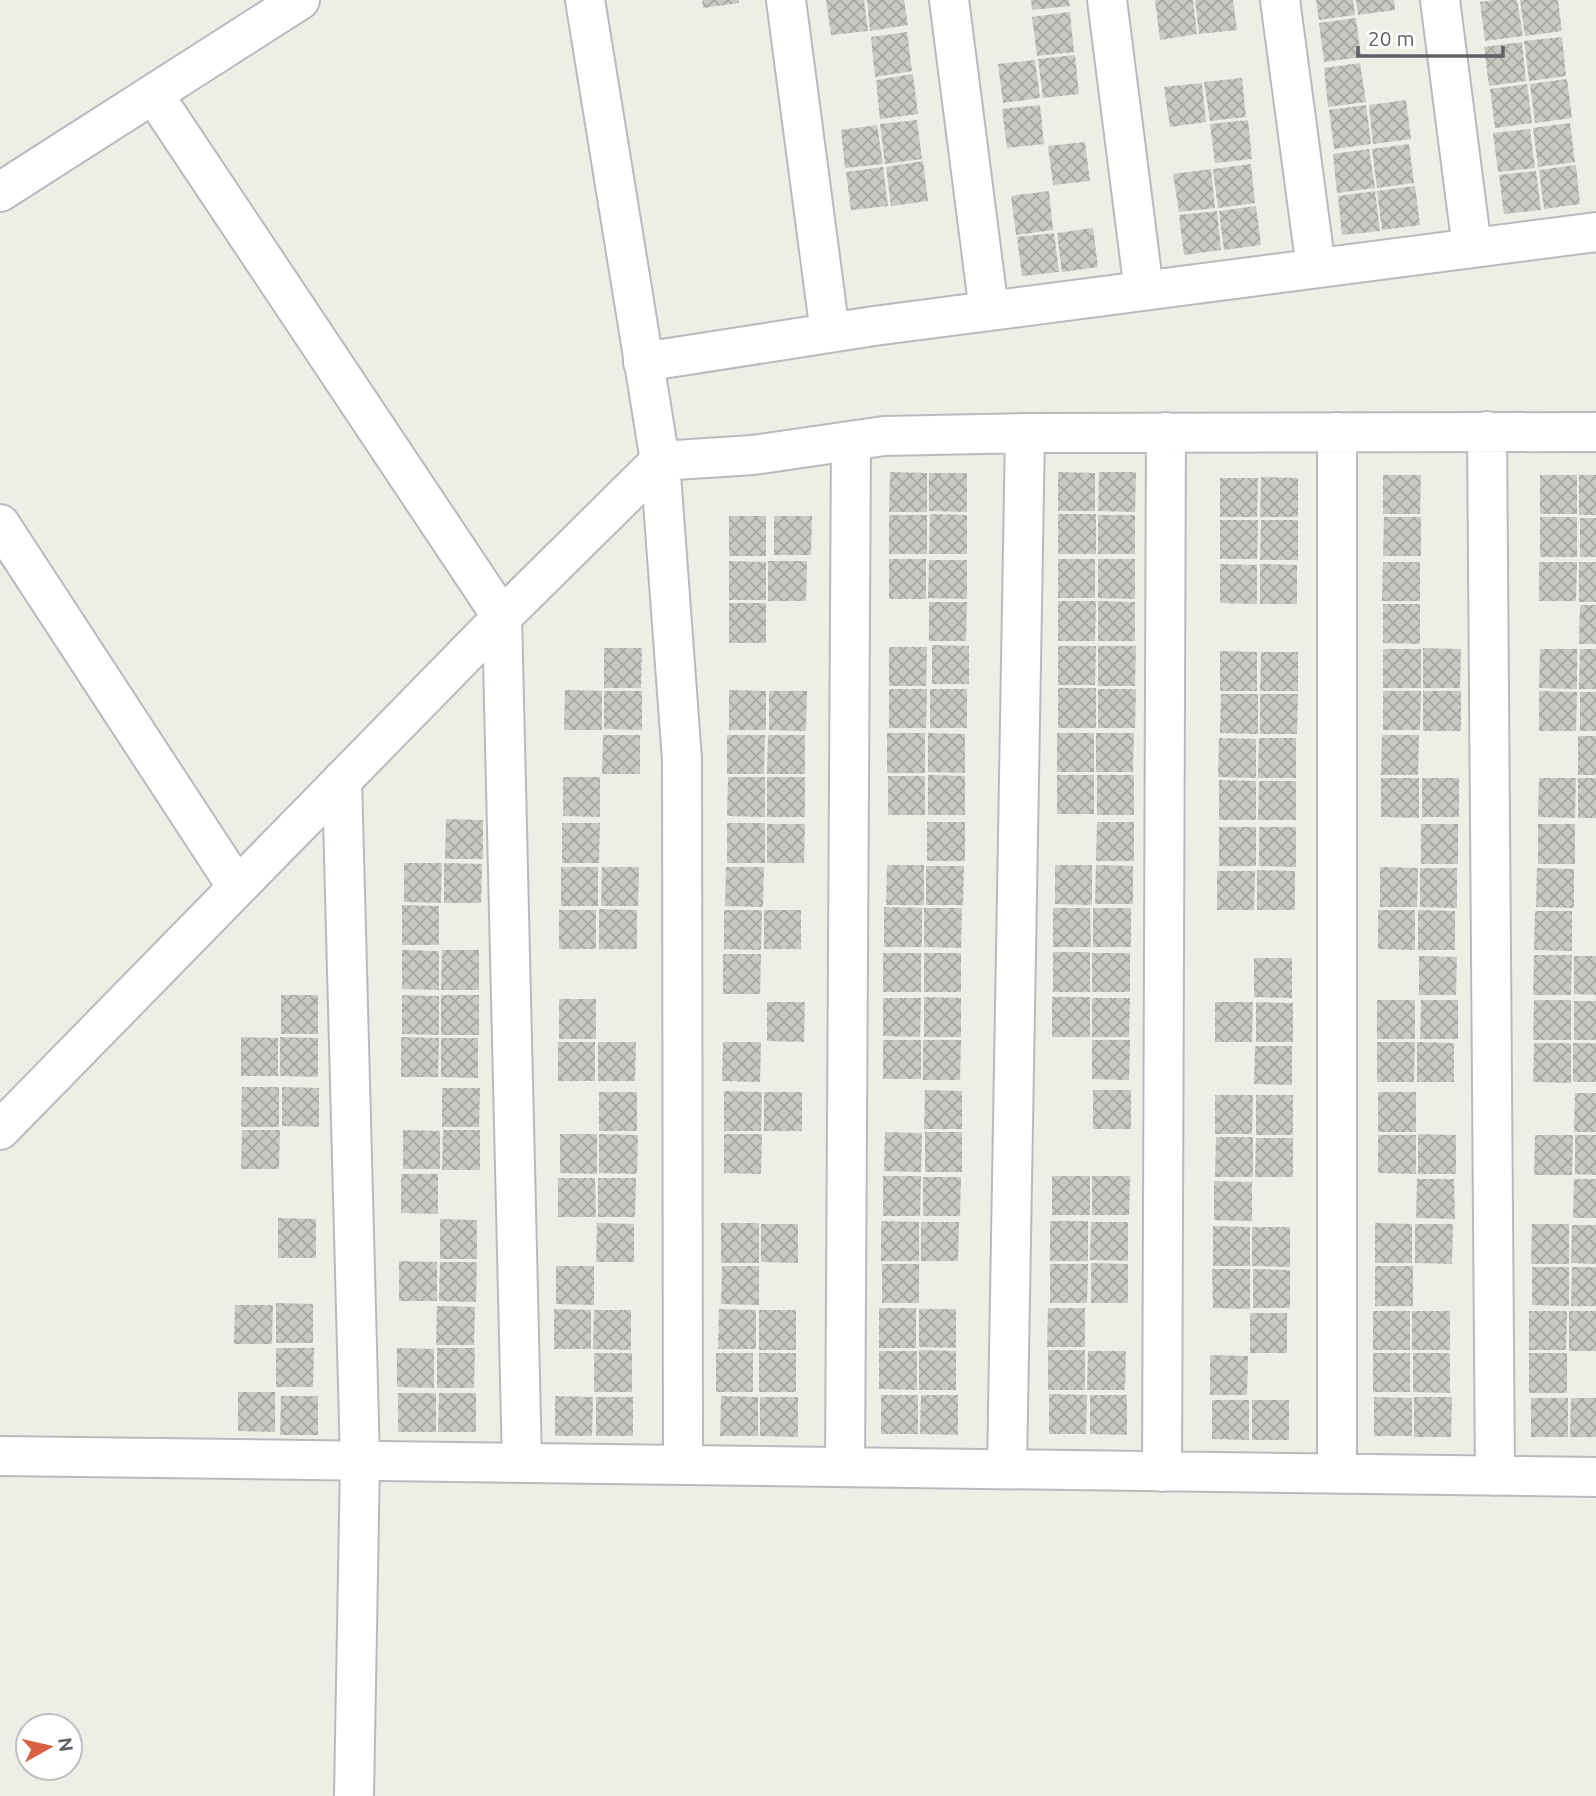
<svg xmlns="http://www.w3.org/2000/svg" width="1596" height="1796" font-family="Ubuntu,sans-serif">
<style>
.building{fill:url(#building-cross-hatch)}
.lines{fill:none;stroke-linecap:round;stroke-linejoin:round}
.minor-casing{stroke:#b8babe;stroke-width:42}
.minor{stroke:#fff;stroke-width:38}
</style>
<defs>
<pattern id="building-cross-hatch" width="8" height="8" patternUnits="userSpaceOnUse" patternTransform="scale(1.75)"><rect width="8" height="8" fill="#cac8c3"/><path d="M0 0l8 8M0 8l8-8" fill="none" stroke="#a7a6a2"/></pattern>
</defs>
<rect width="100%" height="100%" fill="#eeeee6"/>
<!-- building -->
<path class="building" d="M702,0H739V3L703,8Z
M826,0H864L868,31L831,35Z
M867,0H904L908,25L870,31Z
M1031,0H1069L1070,6L1032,10Z
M1155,0H1193L1197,34L1160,40Z
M1195,0H1233L1237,30L1199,34Z
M1316,0H1353L1355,15L1319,20Z
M1356,0H1394L1395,10L1358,15Z
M1494,0H1517L1523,36L1485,41L1480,2Z
M1520,0H1558L1562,31L1525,36Z
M1070,12L1074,52L1037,56L1032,17Z
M1356,18L1361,57L1324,62L1319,23Z
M907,32L912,71L875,77L871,37Z
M1562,37L1566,76L1529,81L1524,41Z
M1522,42L1526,81L1489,86L1484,47Z
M1075,55L1079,94L1043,98L1038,59Z
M1035,60L1040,98L1003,103L998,64Z
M1360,63L1366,102L1328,107L1324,68Z
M913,74L918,114L880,119L876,80Z
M1242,78L1246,117L1210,121L1204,82Z
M1567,79L1572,118L1535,123L1530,84Z
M1202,83L1206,122L1170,127L1164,87Z
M1527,84L1532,123L1495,128L1490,89Z
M1406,100L1411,139L1373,144L1369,105Z
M1040,105L1044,144L1007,148L1002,109Z
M1366,105L1371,144L1334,149L1329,110Z
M917,120L922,159L885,164L880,124Z
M1248,120L1252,159L1215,163L1210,124Z
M1570,123L1575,162L1538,167L1533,128Z
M877,125L883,164L845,168L841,130Z
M1530,129L1535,168L1498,172L1493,133Z
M1085,142L1090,181L1053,185L1048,146Z
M1409,144L1414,183L1377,188L1372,149Z
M1369,149L1375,188L1337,193L1333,154Z
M923,161L928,201L891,206L886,167Z
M1251,164L1255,203L1218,208L1213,169Z
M1576,165L1580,204L1544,209L1539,170Z
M883,167L888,206L851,210L846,172Z
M1211,169L1215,208L1179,212L1173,174Z
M1536,171L1541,210L1504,214L1499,175Z
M1415,186L1420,225L1382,230L1377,191Z
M1049,191L1053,230L1016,235L1011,196Z
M1375,191L1380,231L1342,235L1338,196Z
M1256,206L1261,245L1224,250L1219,211Z
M1217,211L1221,250L1184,255L1179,215Z
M1093,228L1098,267L1062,272L1057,233Z
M1054,233L1059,272L1022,276L1017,237Z
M890,472L927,473V512H889Z
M1058,472L1095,473V511H1058Z
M1099,472H1136L1135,512L1098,511Z
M929,473H967V512L929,511Z
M1383,475H1421L1420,514H1383Z
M1540,475H1577V514H1540Z
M1579,475H1596V515H1579Z
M1261,477L1298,478V517H1260Z
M1220,478H1258L1257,517H1220Z
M930,514L967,515V554H929Z
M1058,514H1096V554H1058Z
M889,515H927V554H889Z
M1098,515H1135V554H1098Z
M729,516H766V556H729Z
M774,516H812L811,555H774Z
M1384,517H1421V556H1383Z
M1540,517H1577V557H1540Z
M1580,518H1596V557H1580Z
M1220,520H1258L1257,559H1220Z
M1261,520H1298V560H1260Z
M889,559H926V599H889Z
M1058,559H1095V598H1058Z
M1098,559H1135V599L1098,598Z
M929,560H967V599L928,598Z
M729,561L766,562V600H729Z
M768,561H807L806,601H768Z
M1383,562H1420V601H1382Z
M1539,562H1577L1576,601H1539Z
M1579,562H1596V602H1579Z
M1220,564L1257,565V604L1220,603Z
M1260,564L1297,565V604H1260Z
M1058,601H1096L1095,641H1058Z
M1098,601L1135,602V641H1098Z
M929,602H967L966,641H929Z
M729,603H766V643H729Z
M1383,604H1420V644L1383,643Z
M1580,605H1596V644H1579Z
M932,645L969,646V684H932Z
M1058,646H1096L1095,685H1058Z
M1098,646H1136L1135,686H1098Z
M889,647H927L926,686H889Z
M604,648H642L641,688H604Z
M1423,648L1461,649L1460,688H1423Z
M1383,649H1421V688H1383Z
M1540,649H1577V689L1539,688Z
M1580,649H1596V689H1579Z
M1220,651L1257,652V691H1220Z
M1261,652H1298V691H1260Z
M1058,688H1096V728H1058Z
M889,689H927L926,728H889Z
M930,689H967V728H930Z
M1098,689H1136L1135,728H1098Z
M565,690L602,691V730H564Z
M729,690L766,691V730H729Z
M604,691H642V730L604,729Z
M769,691H807L806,731L769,730Z
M1383,691H1421L1420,730H1383Z
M1423,691H1461V731H1423Z
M1539,691L1577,692L1576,731H1539Z
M1580,692H1596V731H1580Z
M1221,694H1258V734L1220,733Z
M1260,694H1298L1297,734H1260Z
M887,733H925V773H887Z
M928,733L965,734V773L928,772Z
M1057,733H1094V772H1057Z
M1096,733H1134L1133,772H1096Z
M603,735H640V774H602Z
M727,735H765L764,774H727Z
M768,735H805V774H767Z
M1382,735H1419L1418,775H1381Z
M1578,736H1596V775H1578Z
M1219,738L1256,739V778L1218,777Z
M1259,738H1296V778H1258Z
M928,775L965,776V815H928Z
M1057,775H1094V814H1057Z
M1097,775H1134V815H1097Z
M888,776H925V815H888Z
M563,777H600V817L563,816Z
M728,777H765V817L727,816Z
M767,777H805V817H767Z
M1381,778H1419V818L1381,817Z
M1422,778H1459V817H1422Z
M1539,778H1576L1575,818L1538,817Z
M1578,778H1596V818H1578Z
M1219,780L1256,781V820H1219Z
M1259,781H1296V820H1258Z
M446,819L483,820V859H445Z
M927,822H965V861H927Z
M1097,822H1134V861H1096Z
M562,823H600L599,863H562Z
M727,823H765V863H727Z
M767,824H805L804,863H767Z
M1421,824H1458V864H1421Z
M1538,824H1575V864H1538Z
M1219,827H1256V866H1219Z
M1259,827H1296V867L1259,866Z
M404,863H442L441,903L404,902Z
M444,863L482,864L481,903H444Z
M887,865H924V905H886Z
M1055,865H1092V905L1055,904Z
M1096,865L1133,866V904H1095Z
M926,866H964L963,905H926Z
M561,867H598V906H561Z
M602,867H639L638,906H601Z
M726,867H764L763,907L725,906Z
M1380,867L1418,868L1417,907H1380Z
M1420,868H1457V908L1420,907Z
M1537,868L1574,869V908L1536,907Z
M1257,870L1295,871V910H1257Z
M1217,871H1255L1254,910H1217Z
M402,905L439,906V945H402Z
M884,907L922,908V947H884Z
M924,908H962L961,948L924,947Z
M1053,908H1090L1091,947H1053Z
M1093,908H1131V947H1093Z
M599,909L637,910V949H599Z
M559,910H596V949H559Z
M724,910H762L761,950L724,949Z
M764,910H801V949H764Z
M1378,910H1415V950L1378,949Z
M1418,910L1455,911V950H1418Z
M1535,911H1572V951L1534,950Z
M402,950L439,951V990L402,989Z
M442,950H479V990H441Z
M1053,952H1090V992H1053Z
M883,953H921V992H883Z
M924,953H961V992H924Z
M1092,953H1130V992H1092Z
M723,954H761L760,994H723Z
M1534,955H1572L1571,995H1533Z
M1419,956L1457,957L1456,995H1419Z
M1574,956H1596V995L1574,994Z
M1254,958H1292V998L1254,997Z
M281,995H318V1034H281Z
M402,995L439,996V1035L402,1034Z
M441,995H479V1035H441Z
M924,997L961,998V1037H924Z
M1052,997H1090V1037H1052Z
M883,998H921L920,1037L883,1036Z
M1092,998H1130L1129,1037H1092Z
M559,999H596V1039H559Z
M1377,1000H1415V1039H1377Z
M1421,1000H1458V1039H1420Z
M1534,1000H1571V1040H1533Z
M1574,1001H1596V1040H1574Z
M767,1002H805L804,1042L767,1041Z
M1215,1002H1253L1252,1042H1215Z
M1256,1002L1293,1003V1042H1256Z
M241,1037L278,1038V1076H241Z
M280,1037L318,1038V1077L280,1076Z
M401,1037L439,1038L438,1077H401Z
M441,1038H478V1078L441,1077Z
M883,1040H921V1079H883Z
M923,1040H961L960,1080H923Z
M1092,1040H1130L1129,1080L1092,1079Z
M558,1042H595V1081H558Z
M598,1042H636L635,1081H598Z
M723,1042H761L760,1082L722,1081Z
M1377,1042H1415L1414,1082H1377Z
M1417,1042L1454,1043V1082H1417Z
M1534,1043H1571V1083L1533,1082Z
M1573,1043H1596V1082H1573Z
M1255,1046H1292V1085L1254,1084Z
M242,1087H279V1127H241Z
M282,1087L319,1088V1127L282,1126Z
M442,1088H480L479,1127H442Z
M925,1090L962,1091V1129H924Z
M1093,1090H1131V1129H1093Z
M724,1091L762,1092L761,1131H724Z
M599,1092H637V1131H599Z
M764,1092H802V1131H764Z
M1378,1092H1416V1132H1378Z
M1575,1093H1596V1132H1574Z
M1215,1095H1253L1252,1134H1215Z
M1256,1095H1293V1135H1256Z
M242,1130H280L279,1169H241Z
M403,1130L440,1131V1169H403Z
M443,1130H480V1170H442Z
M885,1132L922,1133L921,1172L884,1171Z
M925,1132H962V1172H925Z
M560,1134H597V1174L560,1173Z
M599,1134L638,1135L637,1174L599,1173Z
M724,1134H762L761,1174L724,1173Z
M1418,1134L1456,1135V1174H1418Z
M1378,1135H1416V1174L1378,1173Z
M1535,1135H1573L1572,1175H1534Z
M1575,1135H1596V1175L1575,1174Z
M1216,1137H1253V1177H1215Z
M1256,1138H1293V1177H1255Z
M401,1174H438V1214L401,1213Z
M883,1176H921L920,1216H883Z
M1052,1176H1090V1215H1052Z
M1092,1176H1130L1129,1215H1092Z
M923,1177H961L960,1216H923Z
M558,1178H595L596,1217H558Z
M598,1178H636L635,1217H598Z
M1417,1179H1454L1455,1219L1416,1218Z
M1574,1179H1596V1218H1573Z
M1214,1181L1252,1182V1221L1214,1220Z
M278,1218L316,1219V1258H278Z
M440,1219L477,1220V1259H440Z
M881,1221L919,1222V1261H881Z
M1050,1221H1088V1261H1050Z
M921,1222H959L958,1261H921Z
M1091,1222H1128V1261L1090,1260Z
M597,1223L634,1224V1262H596Z
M721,1223H759V1263H721Z
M1375,1223L1412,1224V1263H1375Z
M761,1224H798V1263L761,1262Z
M1415,1224H1453L1452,1264L1415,1263Z
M1532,1224H1569V1264H1531Z
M1572,1225H1596V1264L1571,1263Z
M1213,1226L1250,1227V1266H1213Z
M1252,1227H1290V1267L1252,1266Z
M399,1261L437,1262V1301H399Z
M440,1262H477L476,1302L439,1301Z
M1091,1263L1128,1264V1303H1091Z
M882,1264H919V1303H882Z
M1050,1264H1088L1087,1303H1050Z
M556,1266H594V1305L556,1304Z
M722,1266H759V1305L721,1304Z
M1375,1266H1413V1306H1375Z
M1532,1267H1569V1306L1532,1305Z
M1572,1267H1596V1306H1571Z
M1212,1269H1250V1309L1213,1308Z
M1253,1269L1290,1270V1308H1253Z
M276,1303L313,1304V1343H276Z
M235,1305H273L272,1344H234Z
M437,1306L475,1307L474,1345H436Z
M879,1308H916V1348H879Z
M1048,1308H1085V1347H1047Z
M554,1309L591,1310V1349H554Z
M719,1309L756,1310V1349H718Z
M919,1309H956V1348L919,1347Z
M594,1310H631V1350L593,1349Z
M759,1310H796V1350H759Z
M1373,1311H1410V1350H1373Z
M1412,1311H1450V1350H1412Z
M1529,1311H1567L1566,1350H1529Z
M1569,1311H1596V1351H1569Z
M1250,1313H1287V1353H1250Z
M276,1348H314L313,1387H276Z
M397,1348L434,1349V1388L397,1387Z
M437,1348H475L474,1388H437Z
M919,1350L956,1351V1390H919Z
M1048,1350H1085V1390H1048Z
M879,1351H917V1390L879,1389Z
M1088,1351H1126L1125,1390H1087Z
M594,1353H632V1392H594Z
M716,1353H753V1392H716Z
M759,1353H796V1392H759Z
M1373,1353H1410V1392H1373Z
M1413,1353H1450V1393L1413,1392Z
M1529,1353H1567V1393H1529Z
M1210,1355L1248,1356L1247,1395H1210Z
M238,1392H275V1432L238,1431Z
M398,1393H436V1432H398Z
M439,1393H476V1432H438Z
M1049,1394L1087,1395L1086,1434H1049Z
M881,1395H918V1434H881Z
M921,1395H958V1435L920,1434Z
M1090,1395H1127V1435L1090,1434Z
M281,1396H318V1435H280Z
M555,1396L593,1397L592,1436H555Z
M721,1396L758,1397V1436H720Z
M596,1397H633V1436H596Z
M760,1397H798V1437L760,1436Z
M1374,1397L1412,1398V1436H1374Z
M1414,1397H1452L1451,1437H1414Z
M1531,1398H1568V1437H1531Z
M1571,1398H1596V1437H1570Z
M1212,1400H1249V1440L1212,1439Z
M1252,1400H1289V1440H1252Z"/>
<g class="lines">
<!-- minor casing -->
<g class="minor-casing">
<path id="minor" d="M786,0L830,333
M949,0L989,311
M1107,0L1144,291
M1280,0L1316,268
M1440,0L1472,248
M154,95L502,617L522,1463
M0,192L300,0
M643,362L874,326L1596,232
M1487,431L1495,1476
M1337,432V1474
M0,524L237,887
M342,780L360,1461L354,1796
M0,1130L502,617L660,461L585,0
M0,1456L1596,1477
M683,1465L682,760L660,461L753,455L884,436L1025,433L1596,432
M845,1467L851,441
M1007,1469L1025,433
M1162,1472L1166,432"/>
</g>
<!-- minor -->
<use href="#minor" class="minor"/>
</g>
<!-- north arrow -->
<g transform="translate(49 1747) rotate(82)"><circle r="33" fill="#ffffff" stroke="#bfbfc1" stroke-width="2"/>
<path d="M0-5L12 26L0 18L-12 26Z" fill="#d86043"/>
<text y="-10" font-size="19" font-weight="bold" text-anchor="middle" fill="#5e6065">N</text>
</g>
<!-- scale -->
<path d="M1358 46v10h145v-10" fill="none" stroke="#5e6065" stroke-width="3.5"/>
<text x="1368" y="46" font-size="21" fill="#5e6065" stroke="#ffffff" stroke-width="5" paint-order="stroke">20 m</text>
</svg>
